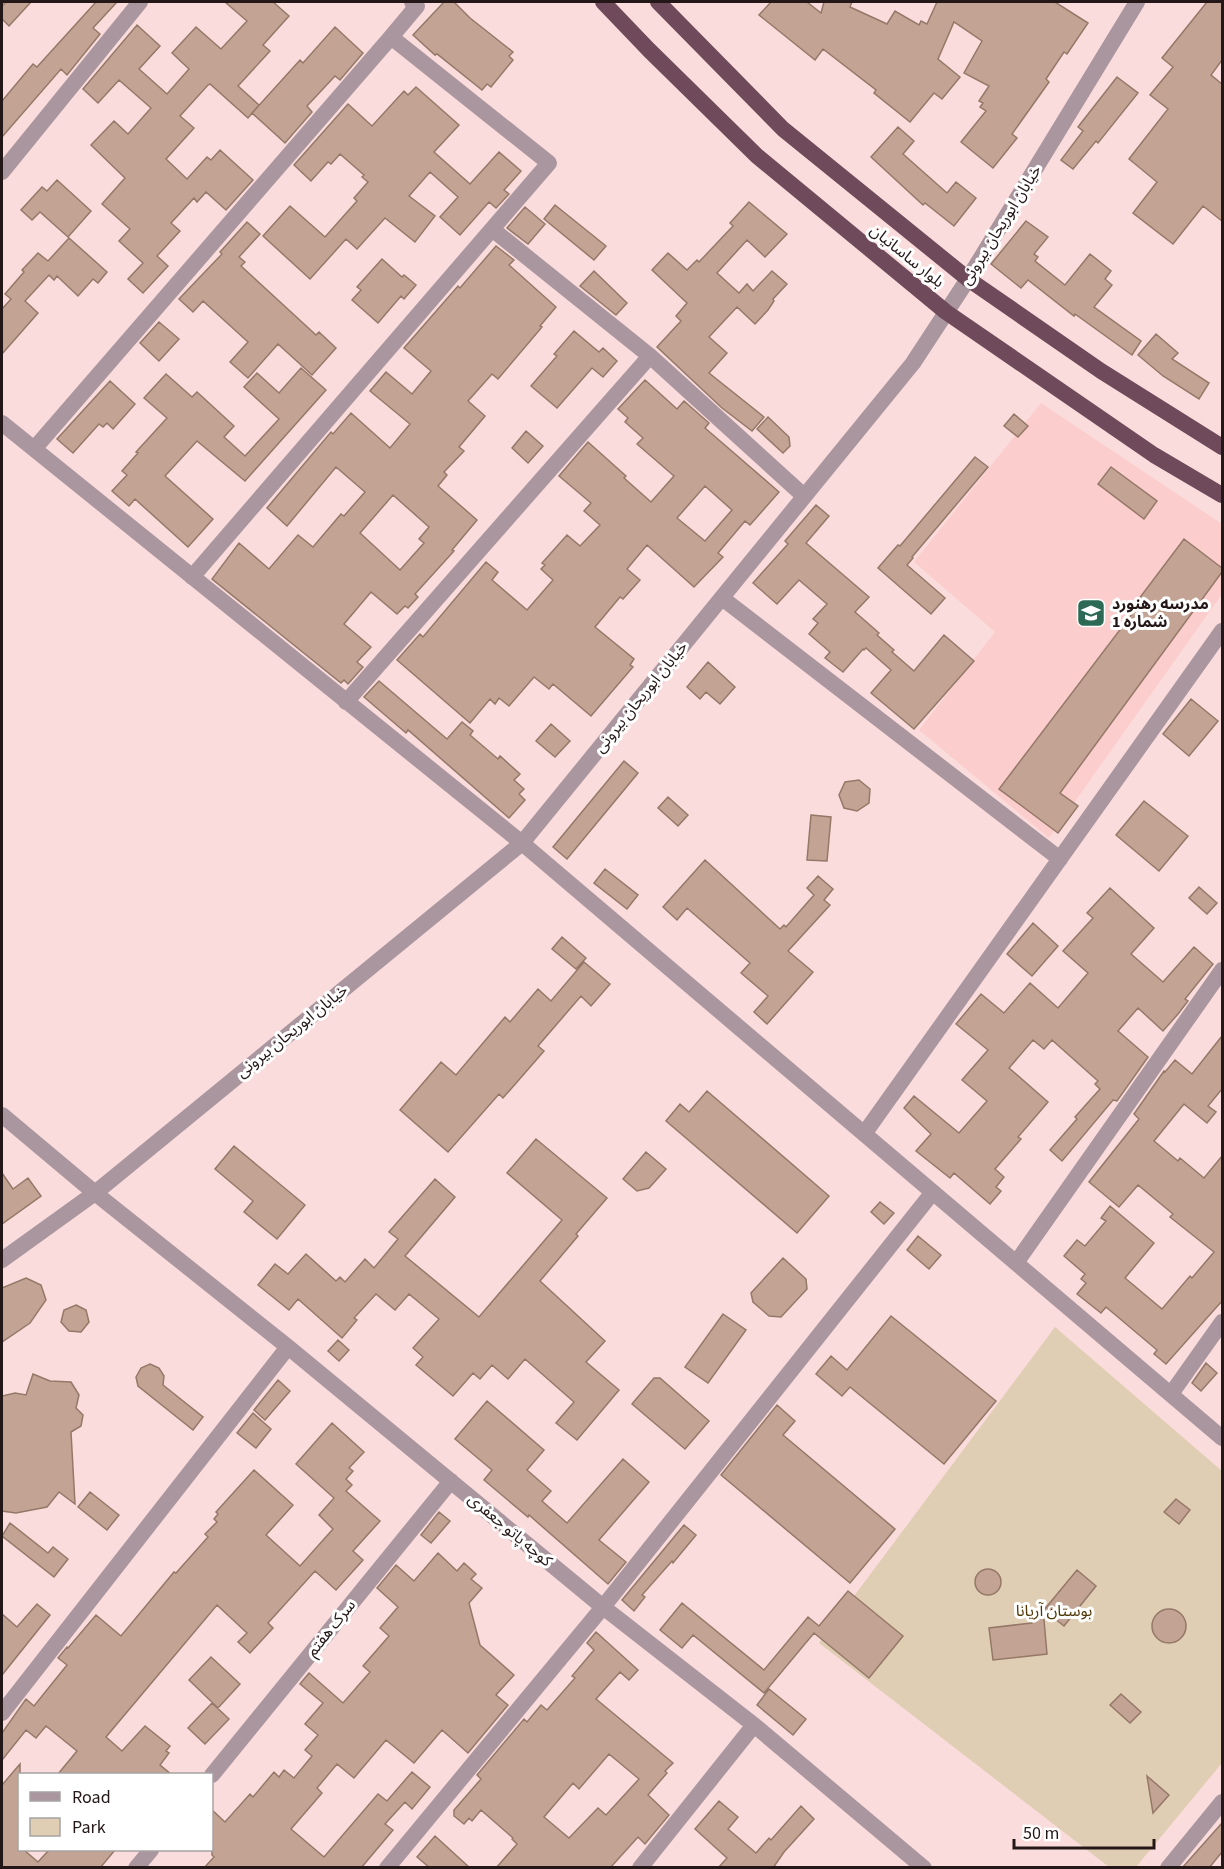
<svg xmlns="http://www.w3.org/2000/svg" width="1224" height="1869" font-family="'Source Sans 3','Noto Sans Arabic',sans-serif">
<style>
.built{fill:#fbcdcc}
.green{fill:#dfceb3}
.building{fill:#c3a494;stroke:#957868;stroke-width:1.5;fill-rule:evenodd}
.lines{fill:none;stroke-linecap:round;stroke-linejoin:round}
.minor{stroke:#aa969f;stroke-width:16}
.tertiary{stroke:#aa969f;stroke-width:16}
.trunk{stroke:#6e4a5a;stroke-width:16}
.labels{text-anchor:middle;dominant-baseline:central;stroke-width:6;stroke-linejoin:round;paint-order:stroke}
.street-label{font-size:16px;fill:#241717;stroke:#fff}
.poi-label{font-size:16px;font-weight:bold;fill:#241717;stroke:#fff;text-anchor:start}
.park-label{font-size:16px;fill:#503704;stroke:#fff}
</style>
<rect width="100%" height="100%" fill="#fbdcdc"/>
<!-- built -->
<path class="built" d="M1041,403L1222,524V594L1049,838L919,730L995,632L914,562Z"/>
<!-- green -->
<path class="green" d="M1055,1327L1222,1471V1763L1136,1867H1109L819,1643Z"/>
<!-- building -->
<path class="building" d="M6,2H31L9,26L2,19V6Z
M96,2H117L93,28L100,34L67,75L61,69L2,137V101L33,64L37,67Z
M225,2H273L289,16L263,45L270,51L238,86L259,105L248,118L210,84L208,85L180,116L194,128L166,159L187,179L207,157L211,160L220,150L253,180L226,210L206,192L197,202L194,198L171,223L180,231L157,256L168,266L143,293L128,279L143,263L119,241L130,229L102,204L125,178L91,145L114,121L128,134L151,108L119,80L98,103L83,89L137,25L160,46L139,69L167,94L189,69L172,53L196,27L221,49L247,21Z
M444,2H454L470,18L513,52L509,56L513,60L491,87L487,84L482,90L437,54L435,55L413,35Z
M771,2H807L821,13L824,2H852L850,7L887,24L895,11L919,25L921,21L927,24L937,2H1055L1088,23L1067,54L1064,52L1046,79L1049,82L1012,134L1017,138L993,168L961,142L986,111L980,107L983,103L979,101L989,86L964,73L982,41L954,22L938,59L960,77L942,99L934,93L910,122L874,93L876,90L823,49L815,60L759,15Z
M1207,2H1222V60L1211,75L1222,84V221L1203,206L1173,244L1133,213L1157,182L1129,159L1168,109L1150,95L1173,67L1162,58Z
M335,27L363,53L340,80L335,76L307,106L312,112L285,143L252,113L300,60L303,63Z
M1117,77L1138,93L1098,143L1096,141L1073,169L1061,160L1083,131L1078,127Z
M416,87L459,125L434,152L470,184L499,152L521,171L504,190L509,194L496,208L489,202L460,235L440,217L458,197L430,172L409,196L435,216L415,242L385,218L357,249L346,239L310,279L263,236L290,206L325,237L357,201L354,198L368,182L362,177L364,175L340,154L331,164L328,162L311,181L294,165L348,104L372,126L404,91L408,95Z
M898,127L914,141L903,154L947,193L956,182L976,198L954,226L925,203L923,205L871,157Z
M57,180L91,211L68,237L40,212L32,220L21,210L42,187L47,191Z
M749,202L787,234L765,257L747,240L717,273L739,293L747,284L753,291L772,271L787,284L773,299L774,301L768,310L755,324L737,307L709,337L727,353L709,373L764,417L752,431L722,408L657,347L681,321L676,316L687,303L652,270L668,253L687,270L697,260L699,262L733,226L730,223Z
M555,205L606,246L594,260L544,219Z
M525,207L545,224L528,244L507,228Z
M1026,221L1048,237L1034,254L1038,257L1035,261L1065,285L1090,254L1111,271L1105,279L1112,285L1094,307L1141,341L1132,355L1075,314L1074,316L1028,280L1021,288L991,264Z
M247,222L260,234L239,257L245,262L241,266L316,335L319,332L336,348L312,375L278,344L248,378L230,362L248,342L203,301L193,312L179,299L222,254L220,252Z
M69,238L107,272L98,283L93,279L78,296L57,276L54,280L49,275L25,301L38,313L2,354V309L11,299L5,294L24,272L22,270L38,253L48,261Z
M496,246L514,260L509,265L556,307L540,326L542,327L498,379L492,374L468,401L485,416L459,447L464,451L444,472L447,475L438,486L477,520L452,550L454,551L415,594L418,597L408,608L405,606L397,614L371,592L344,624L371,647L357,662L363,667L348,684L344,680L341,683L212,579L239,543L269,569L298,535L313,547L341,514L344,516L365,492L336,467L287,526L267,508L331,432L333,434L351,413L390,448L410,424L370,391L386,372L412,394L431,371L404,348L458,286L460,288ZM393,495L429,527L419,539L424,543L400,570L360,533Z
M382,259L402,277L404,275L416,285L404,299L401,296L378,323L352,300L361,290L357,287Z
M594,271L627,303L616,315L580,286Z
M159,322L179,339L159,361L140,343Z
M574,331L599,352L603,348L617,361L603,377L592,368L557,408L531,386L557,356L554,354Z
M1156,334L1178,353L1172,359L1209,383L1199,399L1163,376L1138,355Z
M301,368L326,390L245,481L197,441L165,476L213,519L188,547L135,499L129,506L112,491L127,475L122,471L138,453L136,452L167,418L144,398L166,374L192,397L197,392L234,426L224,437L245,456L279,419L244,387L257,373L279,393Z
M645,380L677,409L684,401L709,423L705,428L779,492L750,525L745,521L718,553L723,557L694,587L647,545L627,569L640,580L623,599L620,597L595,627L634,659L630,665L633,667L591,716L553,684L549,689L534,677L509,706L499,698L495,704L490,699L470,723L397,660L420,634L423,637L486,562L498,572L492,580L527,610L553,580L541,569L545,565L542,563L567,535L580,546L600,525L584,511L591,503L559,476L588,442L626,476L624,478L651,502L674,476L637,444L643,438L625,422L628,418L618,409ZM705,486L732,510L705,541L677,518Z
M110,381L135,404L113,429L107,423L103,427L99,424L73,453L57,439Z
M1014,414L1028,426L1018,437L1004,426Z
M768,417L789,437L790,446L783,453L757,429Z
M526,431L543,446L528,463L512,448Z
M975,457L988,467L912,557L913,558L907,565L945,598L931,614L878,568L898,545L900,546Z
M1111,467L1157,501L1144,519L1098,484Z
M816,505L829,516L806,543L869,597L855,612L879,633L877,635L894,650L892,652L914,671L944,635L974,661L914,729L871,693L891,670L866,648L864,650L863,649L843,672L825,658L830,652L809,634L818,623L813,619L827,604L799,580L777,604L753,583L788,544L785,541Z
M1184,539L1222,568V572L1060,793L1078,806L1058,833L999,789L1132,614L1129,612Z
M708,662L735,687L720,704L706,692L700,699L687,687Z
M379,681L447,739L462,722L473,731L470,735L498,759L500,756L520,774L514,780L524,789L519,794L525,800L509,818L408,730L406,733L364,697Z
M1191,699L1218,721L1189,756L1163,734Z
M551,724L570,741L555,757L536,741Z
M624,761L638,773L567,859L553,847Z
M859,780L870,789L869,803L857,811L844,808L839,795L845,782Z
M668,797L688,815L678,826L658,808Z
M1144,801L1188,836L1159,871L1116,835Z
M811,815L831,817L827,861L807,860Z
M705,860L780,929L784,925L786,927L814,895L807,888L818,876L833,889L824,900L830,905L788,951L813,972L767,1024L754,1012L768,996L741,973L750,963L687,908L677,920L663,907Z
M605,869L638,895L627,909L594,883Z
M1199,887L1217,903L1207,914L1189,898Z
M1110,888L1154,928L1131,954L1163,982L1194,947L1213,964L1185,999L1188,1001L1178,1014L1163,1031L1138,1008L1118,1031L1148,1057L1117,1101L1113,1100L1062,1161L1050,1150L1077,1119L1075,1117L1100,1089L1095,1084L1098,1081L1052,1040L1044,1049L1033,1040L1009,1068L1048,1102L1018,1137L1021,1139L995,1169L1004,1177L996,1187L1001,1191L990,1204L954,1173L950,1178L916,1151L931,1134L904,1108L914,1096L959,1133L987,1101L962,1080L988,1050L956,1024L981,994L1004,1013L1030,983L1058,1008L1088,973L1063,951L1093,918L1087,913Z
M1033,923L1058,946L1032,976L1007,954Z
M562,937L586,958L576,969L552,949Z
M584,962L610,984L591,1006L581,996L538,1046L544,1051L503,1098L499,1094L448,1152L400,1110L441,1062L456,1075L505,1017L510,1022L538,989L551,1001Z
M1222,1036V1089L1208,1106L1216,1112L1207,1123L1184,1104L1154,1141L1178,1161L1180,1158L1204,1178L1222,1156V1301L1166,1364L1154,1354L1157,1350L1106,1307L1101,1313L1077,1294L1086,1283L1081,1279L1085,1274L1064,1256L1077,1240L1085,1246L1106,1221L1101,1218L1110,1206L1154,1243L1125,1278L1162,1309L1190,1276L1192,1278L1214,1252L1170,1217L1173,1214L1138,1185L1119,1207L1089,1182L1139,1119L1134,1114L1164,1071L1165,1072L1175,1060L1192,1074Z
M707,1091L829,1196L797,1233L666,1121L680,1104L689,1112Z
M536,1139L607,1198L576,1234L578,1236L540,1281L605,1341L586,1362L619,1390L577,1440L556,1423L574,1402L525,1359L508,1379L492,1365L480,1379L473,1373L453,1396L416,1365L423,1357L413,1348L439,1319L409,1294L395,1310L376,1294L354,1318L357,1320L342,1338L298,1299L289,1310L258,1285L275,1264L288,1274L306,1254L336,1281L340,1277L345,1282L365,1259L374,1268L398,1239L389,1232L435,1179L455,1197L405,1256L479,1317L562,1220L507,1173Z
M234,1146L305,1205L277,1239L244,1212L253,1201L215,1169Z
M646,1152L666,1169L649,1188L637,1191L623,1179Z
M2,1173L13,1189L28,1178L41,1196L2,1224Z
M880,1202L894,1213L884,1224L871,1212Z
M918,1236L941,1255L929,1269L907,1250Z
M783,1258L806,1279L807,1289L781,1317L769,1316L753,1302L751,1293Z
M26,1278L41,1285L46,1300L30,1323L2,1342V1288Z
M76,1305L86,1310L89,1322L81,1332L69,1331L61,1322L64,1310Z
M723,1314L746,1330L708,1383L685,1367Z
M891,1316L996,1401L944,1464L850,1387L842,1396L816,1374L831,1356L847,1370Z
M338,1340L349,1350L339,1361L328,1351Z
M1206,1363L1217,1373L1201,1391L1192,1383Z
M150,1364L159,1368L164,1376L163,1385L203,1417L193,1430L138,1386L136,1377L141,1368Z
M33,1374L50,1381L71,1382L79,1395L76,1408L83,1415L81,1426L71,1432L75,1504L59,1492L47,1507L16,1513L2,1511V1396L15,1393L26,1395Z
M654,1378H660L709,1421L685,1449L632,1404Z
M278,1380L290,1391L265,1420L254,1410Z
M487,1401L544,1450L527,1470L551,1491L542,1501L567,1523L623,1459L649,1482L599,1540L626,1562L608,1584L529,1515L528,1517L484,1480L492,1470L455,1439Z
M777,1405L795,1421L783,1435L895,1529L850,1583L721,1475Z
M253,1413L271,1429L256,1448L237,1433Z
M332,1423L364,1452L349,1468L353,1471L346,1479L352,1485L346,1491L380,1521L353,1551L363,1560L336,1590L315,1571L268,1623L273,1628L250,1653L238,1642L247,1633L217,1605L106,1737L122,1751L145,1726L170,1746L166,1751L169,1753L160,1765L171,1774H58L77,1751L46,1726L36,1738L26,1730L2,1760V1733L26,1699L34,1706L67,1665L58,1658L67,1647L68,1648L96,1615L121,1636L174,1572L176,1573L208,1537L205,1534L217,1522L214,1519L218,1514L216,1512L254,1470L293,1505L266,1535L300,1566L333,1529L319,1515L334,1498L296,1464Z
M90,1492L119,1515L107,1530L78,1507Z
M1176,1499L1190,1510L1179,1524L1164,1512Z
M439,1512L450,1521L431,1543L421,1535Z
M10,1523L48,1553L53,1547L68,1559L54,1577L2,1536Z
M684,1525L696,1535L673,1563L672,1561L642,1595L645,1597L634,1611L622,1600Z
M438,1553L457,1571L464,1563L476,1574L471,1579L482,1588L469,1603L480,1645L514,1675L496,1695L508,1705L468,1753L442,1730L414,1763L386,1740L354,1778L337,1764L317,1788L322,1793L291,1829L324,1857L378,1794L387,1801L412,1772L430,1787L412,1809L405,1802L385,1824L393,1830L361,1868H204L214,1857L212,1855V1810L225,1822L250,1794L253,1797L274,1772L279,1777L284,1770L294,1778L312,1756L305,1750L318,1735L305,1724L323,1703L300,1684L309,1673L343,1703L370,1672L363,1666L389,1636L380,1628L398,1607L377,1588L396,1565L414,1581Z
M975 1582a13 13 0 1 1 26 0a13 13 0 1 1-26 0Z
M1077,1570L1096,1586L1064,1626L1044,1610Z
M848,1591L903,1636L869,1678L814,1633L764,1693L693,1635L682,1648L660,1630L682,1603L764,1670L808,1617L819,1626Z
M37,1604L50,1615L2,1675V1614L17,1627Z
M1152 1626a17 17 0 1 1 34 0a17 17 0 1 1-34 0Z
M1043,1609L1047,1654L993,1660L989,1628L1032,1623Z
M596,1632L638,1670L629,1680L620,1672L596,1699L673,1763L665,1771L667,1773L648,1795L669,1815L645,1844L638,1837L610,1868H496L517,1844L512,1839L513,1838L481,1810L472,1821L469,1818L464,1824L454,1816V1810L481,1779L477,1775L524,1719L527,1722L541,1705L547,1710L575,1678L572,1676L594,1650L587,1643ZM609,1754L639,1779L606,1815L598,1808L569,1838L544,1817L573,1783L579,1789Z
M211,1657L240,1684L218,1708L189,1680Z
M769,1689L806,1719L793,1735L757,1705Z
M1121,1694L1141,1712L1130,1723L1110,1705Z
M212,1703L229,1719L205,1744L188,1728Z
M20,1764V1850H24L38,1862L49,1850H115L100,1868H2V1785Z
M1147,1776L1169,1795L1153,1813Z
M719,1801L738,1817L728,1829L756,1853L769,1838L771,1840L801,1806L814,1819L784,1852L773,1868H718L727,1858L695,1829Z
M1222,1823V1852L1209,1868H1182Z
M435,1836L470,1868H430L417,1857Z"/>
<g class="lines">
<!-- minor -->
<path class="minor" d="M2,172L140,2
M492,229L650,356L804,496
M2,423L522,843L1222,1438
M34,449L391,37
M192,577L549,163L391,37L417,6L412,2
M722,598L1060,859
M346,702L650,356
M2,1115L95,1193L288,1347L603,1607L754,1725L924,1868
M864,1134L1222,631
M1016,1263L1222,970
M1171,1394L1222,1322
M2,1713L288,1347
M212,1775L451,1481
M136,1868L151,1850
M387,1868L603,1607L933,1192
M640,1868L754,1725
M1168,1868L1222,1802"/>
<!-- tertiary -->
<path class="tertiary" d="M2,1260L95,1193L522,843L913,363L968,279L1137,2"/>
<!-- trunk -->
<path class="trunk" d="M603,2L649,50L757,156L946,312L1154,455L1222,495
M658,2L783,129L968,279L1101,371L1222,447"/>
</g>
<!-- icons -->
<defs>
<g id="school-square" transform="scale(1.5)"><rect x="-9" y="-9" width="18" height="18" rx="4" fill="#2c6a55" stroke="#fff"/><path d="M0-5L7-2L0 1L-7-2ZM-4 1L0 2.5L4 1V4Q0 6-4 4Z" fill="#fff"/></g>
</defs>
<g fill-rule="evenodd">
<use href="#school-square" x="1091" y="613"/>
</g>
<g class="labels">
<!-- street labels -->
<g class="street-label">
<text transform="translate(1001 225) rotate(-58)">خیابان ابوریحان بیرونی</text>
<text transform="translate(907 256) rotate(39)">بلوار ساسانیان</text>
<text transform="translate(641 697) rotate(-51)">خیابان ابوریحان بیرونی</text>
<text transform="translate(292 1031) rotate(-39)">خیابان ابوریحان بیرونی</text>
<text transform="translate(510 1530) rotate(40)">کوچه پاتو جعفری</text>
<text transform="translate(331 1628) rotate(-51)">سرک هفتم</text>
</g>
<!-- poi labels -->
<g class="poi-label">
<text x="1112" y="604">مدرسه رهنورد<tspan x="1112" dy="18">شماره 1</tspan></text>
</g>
<!-- park labels -->
<g class="park-label">
<text x="1054" y="1611">بوستان آریانا</text>
</g>
</g>
<!-- border -->
<rect width="1224" height="1869" fill="none" stroke="#241717" stroke-width="6"/>
<!-- legend -->
<rect x="18" y="1773" width="195" height="78" fill="#ffffff" stroke="#a7a2a2" stroke-width="1.5"/>
<rect x="30" y="1792" width="30" height="9" fill="#aa969f" stroke="#a7a2a2" stroke-width="1.5"/>
<text x="72" y="1803" font-size="18" fill="#241717">Road</text>
<rect x="30" y="1818" width="30" height="18" fill="#dfceb3" stroke="#a7a2a2" stroke-width="1.5"/>
<text x="72" y="1833" font-size="18" fill="#241717">Park</text>
<!-- scale -->
<path d="M1014 1839v9h140v-9" fill="none" stroke="#241717" stroke-width="3"/>
<text x="1023" y="1839" font-size="18" fill="#241717" stroke="#ffffff" stroke-width="4.5" paint-order="stroke">50 m</text>
</svg>
